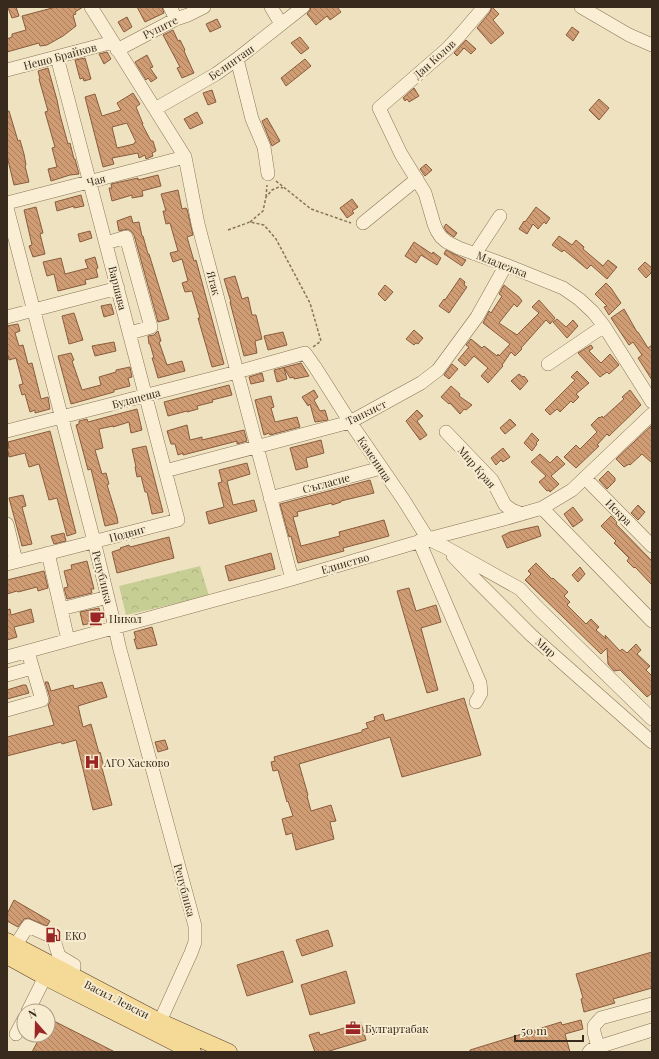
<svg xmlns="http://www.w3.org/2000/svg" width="659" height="1059" font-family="'Playfair Display',serif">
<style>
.park{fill:url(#park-crowns)}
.building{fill:url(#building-back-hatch);stroke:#895c3c;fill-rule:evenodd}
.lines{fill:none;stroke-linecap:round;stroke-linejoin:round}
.minor-casing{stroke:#897357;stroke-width:14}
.major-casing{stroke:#57412c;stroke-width:17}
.path{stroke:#897357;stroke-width:1.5;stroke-dasharray:3 2;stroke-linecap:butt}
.minor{stroke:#faefd4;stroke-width:13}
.major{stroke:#f5d996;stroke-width:16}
.labels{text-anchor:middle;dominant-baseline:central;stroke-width:4;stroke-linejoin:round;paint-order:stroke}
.street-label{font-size:11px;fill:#382a1c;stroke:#f7ecd0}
.poi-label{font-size:11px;fill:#382a1c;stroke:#f7ecd0;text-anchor:start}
</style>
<defs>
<pattern id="park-crowns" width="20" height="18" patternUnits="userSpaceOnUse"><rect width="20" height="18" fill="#c6ce94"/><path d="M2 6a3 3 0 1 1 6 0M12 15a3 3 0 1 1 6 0" fill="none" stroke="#abb17f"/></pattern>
<pattern id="building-back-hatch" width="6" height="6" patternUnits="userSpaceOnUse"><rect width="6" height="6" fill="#cf9c74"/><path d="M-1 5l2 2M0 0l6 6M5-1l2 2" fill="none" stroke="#a97f5e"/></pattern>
</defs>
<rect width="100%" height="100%" fill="#efe2c0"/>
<!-- park -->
<path class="park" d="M200,566L209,596L126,615L119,586Z"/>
<!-- building -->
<path class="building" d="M13,7H16L19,16L12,18L8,8Z
M56,7H83L75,12L76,14L73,15L76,26L63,36L47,45L40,46L39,43L7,52V39L12,37V34L26,30L22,16Z
M137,7H162L164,13L145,22Z
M311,7H337L341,12L330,20L327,16L316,25L307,14L310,10Z
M492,7L499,14L493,20L504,33L491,44L477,28L490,12Z
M127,17L132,27L124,32L118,22Z
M217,19L221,27L210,32L206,24Z
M572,27L579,32L573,41L566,35Z
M173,30L178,41L180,40L185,50L184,51L194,73L182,78L177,68L180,67L163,35Z
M300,37L309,48L301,54L291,43Z
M466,40L476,49L471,54L464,48L457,56L454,53Z
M107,52L111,59L104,64L99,54Z
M147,55L153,67L150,68L157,78L151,82L148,78L146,80L135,62Z
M85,58L91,79L84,81L83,78L80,79L75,60Z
M305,59L311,66L286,86L281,78Z
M48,68L57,100L60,115L68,144L70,143L74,159H75L79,174L70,175L51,181L48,169L57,167L52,148L55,147L45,112L48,111L39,79H40L38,71Z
M414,88L419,96L409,102L407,99L405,101L403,98Z
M212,90L216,102L208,105L203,93Z
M133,93L140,104L136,107L143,124H142L151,141H153L156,151L152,153L153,156L146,159L145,155L139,158L138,153L112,158L114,164L103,167L85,97L95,94L102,116L121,110L117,103ZM127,123L136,142L134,143V144L117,148L112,127Z
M599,99L609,108L599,120L589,110Z
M7,111H9L18,141L20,140L24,154L26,165L25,166L29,182L14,185L7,156Z
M197,112L203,123L190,129L184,119Z
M267,118L280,141L272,146L262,121Z
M426,164L432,170L425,176L420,169Z
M158,175L161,186L142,191L143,196L132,198V195L112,201L109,188H112L111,184L138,178V180Z
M178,190L182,209L186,208L187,209L193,235L187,237L194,261L196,260L224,364L212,367L207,349L198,318H200L192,291L185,292L182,283L188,281L182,259L173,262L170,253L178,251L170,223L166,224L163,211H166L161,194Z
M81,195L84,206L74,208V206L57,211L55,202Z
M352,199L358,207L352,211L354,213L347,218L340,208Z
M36,207L43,233L40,234L45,254L33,257L29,246L32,245L24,210Z
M536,207L550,218L546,224L544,222L538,229L533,224L527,234L519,229L524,221L525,222Z
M131,216L133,223L139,222L142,236H143L148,254H149L169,319L158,322L134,235L132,232L128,229L119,231L117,221Z
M446,224L457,233L454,237L447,232L444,227Z
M90,231L92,238L80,242L78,234Z
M559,236L572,245L576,240L584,247L583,249L603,266L608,260L617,267L607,279L591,265L587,269L564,250L562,252L552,245Z
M414,242L432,254L433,252L441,258L437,265L421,255L416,263L405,256Z
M446,250L466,260L462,266L444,254Z
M95,257L98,268L96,269L98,277L85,280L86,284L58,291L54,274L47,276L43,262L61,258L65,274L88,268L85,260Z
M645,262L652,268V272L646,278L638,269Z
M235,276L242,299L248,297L252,315H256L262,339L255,341L257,353L244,356L230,302H231L224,279Z
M460,278L465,282L464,285L467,287L449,313L439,306L444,299L445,300Z
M606,283L611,288L621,303L609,315L604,307L607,306L595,294Z
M385,285L393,292L385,301L378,294Z
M504,285L519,297L522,301L517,307L514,304L499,323L517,335L539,313L532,307L539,300L555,318L550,324L546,320L521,348L522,349L515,356L511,352L502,365L503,366L488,383L481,376L488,368L474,356L465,366L458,360L469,347L466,345L471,339L482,348L484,346L497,356L498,354L499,356L510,344L483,323L489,311L491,313L502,296L499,294Z
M111,304L114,314L104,317L101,306Z
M624,309L637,332H638L648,348L652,345V380L638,358L642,355L633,342L629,345L611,318Z
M74,313L83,340L69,344L62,316Z
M557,319L566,327L573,320L578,326L567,338L553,322Z
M18,324L20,331L15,333L19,346L23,345L28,364L32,363L41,399L48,397L50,409L35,413V410L30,412L25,394L22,395L19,385L23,384L16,358L9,360L7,352V326Z
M414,330L423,338L418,344L416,343L414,345L406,339Z
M158,331L161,341L159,342L167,365L182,361L185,371L158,378L154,364L152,358H154L150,344H149L148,336L154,335Z
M283,332L287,345L268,350L264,336Z
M114,342L116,351L95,356L92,346Z
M591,345L593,348L589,351L601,363L610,354L619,365L609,374L607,372L600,377L578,353Z
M71,353L74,360L72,361L82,390L101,385L99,377L116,372V370L130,367L132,377L128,378L130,386L114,390V392L71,404L58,356Z
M301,363L309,376L294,379V377L290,378L284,368L287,379L277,382L274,370Z
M452,364L458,369L449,379L444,375Z
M577,371L589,383L576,394L579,397L573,403L571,401L560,412L557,409L550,415L545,410L575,380L571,377Z
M262,373L264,381L251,384L249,377Z
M519,374L523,377L524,376L528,381L520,390L511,381Z
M229,385L232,395L212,400L213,402L197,406L198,409L187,412V411L168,416L164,402Z
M451,386L460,394L459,396L472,405L466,410L464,409L460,414L450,403L449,404L441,397Z
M314,390L318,397L314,400L320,411L325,410L328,420L315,422L310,404L308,406L302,397Z
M630,390L641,405L609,436L607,434L597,445L599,446L576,468L564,457L576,445L580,449L597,432L591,425L599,417L600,418L602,416L603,418L624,399L622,397Z
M271,396L274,407L271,408L275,422L297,417L300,427L270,435L269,433L264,435L255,400Z
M137,409L142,430L131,433L129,422L113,427V426L99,429L103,448L95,450L102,474L106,473L109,484L107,485L117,517L118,523L105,526L91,469L88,470L76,425L79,424V421L87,419L88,422Z
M417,410L423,416L417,421L427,435L420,440L406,421Z
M510,419L516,425L505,434L500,428Z
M187,425L190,440L202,437V440L244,430L247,441L237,444V441L183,455V453L178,455L175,444H171L167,431Z
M652,425V463L642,454L630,465L629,464L624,467L616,459Z
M50,431L76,533L67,536L57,498L49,500L39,464L29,467L25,453L9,457L7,448H9L8,442Z
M532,433L539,440L536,443L537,444L532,451L524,443Z
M321,440L324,453L306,458L308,467L296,470L290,448Z
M146,446L163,512L152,514L147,492H145L141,476L137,477L135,467H136L132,449Z
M503,448L510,457L503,462L501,460L496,465L491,458Z
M540,454L550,463L557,456L565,464L551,476L559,484L550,492L549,490L547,491L539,482L546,476L531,462Z
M247,463L250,474L227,481L233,505L254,500L257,511L209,524L206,512L224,507L218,483L222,482L219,470Z
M608,471L615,478V481L607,489L599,480Z
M370,480L374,493L341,501V502L332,505V503L297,512L298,516L293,517L301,546L340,536L339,532L384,520L389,536L343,548L344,551L298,563L291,536L289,537L280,504Z
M23,495L26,506L22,507L32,544L22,546L9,498Z
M638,505L645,512L638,520L631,513Z
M573,507L583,520L573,527L564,514Z
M611,516L617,522L616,524L652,561V585L635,567L634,568L627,561L629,558L614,543L616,541L601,526Z
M538,526L541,536L507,548L502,536L510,532Z
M64,533L66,541L54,544L51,536Z
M169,537L174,558L117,573L112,552L121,549L120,548L129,545L130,547Z
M271,553L275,569L229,581L225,566Z
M87,561L94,589H91L92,593L67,599L64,588L68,587L64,571L72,569L71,565Z
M536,563L552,579L553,578L568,592L564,596L570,602L567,605L586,624L591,619L599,627L596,630L606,639L605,635L620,651L622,649L627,653L636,644L641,650L637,654L650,666L646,670L652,676V693L647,697L620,670L614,671L608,664L607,648L601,654L525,580L531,574L528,571Z
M580,567L585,574L578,582L572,575Z
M44,571L48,588L38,591L37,587L18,592L17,591L7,594V580Z
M409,588L416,611L436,605L441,622L421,628L438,690L427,693L397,591Z
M99,608L101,618L100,621L83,625L80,612Z
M10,609L11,615L31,609L34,622L14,627L17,637L7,640V610Z
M152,627L157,645L137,649L134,639H136L134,632Z
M45,682H48L51,691L73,685L74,689L102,682L107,697L78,706L83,727L91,724L99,753L100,752L104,767L102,768L112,805L93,810L76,740L62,744L61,742L7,756V737L54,725L48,705L50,702V698Z
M23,685H26L29,693L7,699V690Z
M464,698L481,755L402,777L390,737L299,764L308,795L307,796L311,811L331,805L336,821L330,822L334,839L296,850L292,833L286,835L282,819L293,816L288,801L287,802L278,770L273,771L271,762L275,761L274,757L362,732V730L368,728L366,723L375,720L374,717L383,714L385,721Z
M165,740L168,749L158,752L155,742Z
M14,900L50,921L47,926L28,918L24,919L18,927L7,921V914Z
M328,930L333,946L302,956L296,940Z
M283,951L293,982L247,996L237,965Z
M652,952V988L613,999L615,1003L584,1012L581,999L583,998L576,974Z
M346,971L355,1003L310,1015L301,985Z
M48,1018L115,1052H32L41,1035H48Z
M581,1020L583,1029L565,1034L570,1052H470V1050L561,1022L562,1025Z
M361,1023L366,1040L326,1052H315L309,1035L319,1032L320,1035Z"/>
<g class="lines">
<!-- minor casing -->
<g class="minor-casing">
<path id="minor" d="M91,7L185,157L198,224L292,579
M170,7L176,19
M271,7L281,24
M484,7L460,35L447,49L379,108L401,154L425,193L434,224L437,231L441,237L447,242L459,248L506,265L563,288L579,299L593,312L604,326L652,402
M581,7L629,35L652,45
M117,50L176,19L188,15L204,7
M237,59L252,119L264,147L268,174
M7,70L113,42
M155,109L216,74L237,59L303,7
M7,203L185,157
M7,208L94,541L115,627L119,646L195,926V942L191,953L156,1030
M363,223L417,179
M106,243L126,237L151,327L130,333
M475,254L500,216
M7,317L118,288
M548,364L604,326
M7,431L237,372L305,353L315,367L350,422L403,499L428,539
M446,432L492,480L505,505L512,510L522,514
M165,471L350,422L421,383L438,370L477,317L506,265
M585,478L652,546
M270,498L381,468
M542,508L652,621
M7,524L16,561
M428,539L445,547L520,589L539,609L652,719
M419,541L480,683L481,693L476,702
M48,553L68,640
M453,556L474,578L531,635L652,742
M7,564L178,520L57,57
M61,609L108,597
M7,657L292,579L428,539L504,519L542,508L572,490L652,414
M7,675L32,668
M7,710L42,700L28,652
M15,946L28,926L53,937L59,956L74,965L73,976
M28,1011L45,977
M16,1034L24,1019
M598,1047L594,1032V1026L601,1018L652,1004
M589,1052L591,1050L598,1047L652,1030"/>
</g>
<!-- major casing -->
<g class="major-casing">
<path id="major" d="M7,941L159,1021L229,1052
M7,956L45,977L193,1052"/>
</g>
<!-- path -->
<path class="path" d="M276,181L311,209L351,223
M266,197L267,185
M250,222L263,211L266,197L272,190L279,187L283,188
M228,230L250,222L264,225L276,239L310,303L321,341L313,347"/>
<!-- minor -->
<use href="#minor" class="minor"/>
<!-- major -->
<use href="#major" class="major"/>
</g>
<!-- icons -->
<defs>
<g id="cafe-bare" transform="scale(1.2)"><path d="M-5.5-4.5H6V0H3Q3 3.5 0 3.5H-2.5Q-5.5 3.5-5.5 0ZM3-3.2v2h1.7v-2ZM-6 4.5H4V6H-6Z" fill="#9a2725" stroke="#f7ecd0" stroke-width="2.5" paint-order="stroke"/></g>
<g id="hospital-bare" transform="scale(1.2)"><path d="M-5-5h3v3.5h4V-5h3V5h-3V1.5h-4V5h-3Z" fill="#9a2725" stroke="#f7ecd0" stroke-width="2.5" paint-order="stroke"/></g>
<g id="fuel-bare" transform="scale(1.2)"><path d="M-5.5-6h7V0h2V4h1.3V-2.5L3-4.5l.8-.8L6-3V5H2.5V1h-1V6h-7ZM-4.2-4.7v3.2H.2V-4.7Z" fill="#9a2725" stroke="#f7ecd0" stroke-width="2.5" paint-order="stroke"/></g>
<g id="office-bare" transform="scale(1.2)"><path d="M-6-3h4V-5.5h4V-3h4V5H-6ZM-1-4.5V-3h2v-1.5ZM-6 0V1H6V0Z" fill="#9a2725" stroke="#f7ecd0" stroke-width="2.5" paint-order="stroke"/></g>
</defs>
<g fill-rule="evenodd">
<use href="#cafe-bare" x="97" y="618"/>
<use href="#hospital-bare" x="92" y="762"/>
<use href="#fuel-bare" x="53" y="935"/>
<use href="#office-bare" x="353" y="1028"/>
</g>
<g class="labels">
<!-- street labels -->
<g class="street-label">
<text transform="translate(160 27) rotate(-26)">Рупите</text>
<text transform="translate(60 56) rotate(-15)">Нешо Брайков</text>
<text transform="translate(434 59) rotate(-42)">Дан Колов</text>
<text transform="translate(231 62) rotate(-35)">Белинташ</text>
<text transform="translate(96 180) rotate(-15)">Чая</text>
<text transform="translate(502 264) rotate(21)">Младежка</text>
<text transform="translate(214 283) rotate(75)">Ятак</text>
<text transform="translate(118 288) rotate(76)">Варшава</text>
<text transform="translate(136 398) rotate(-15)">Будапеща</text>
<text transform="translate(366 412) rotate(-26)">Танкист</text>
<text transform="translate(375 459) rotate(56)">Каменица</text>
<text transform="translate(477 467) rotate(49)">Мир Края</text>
<text transform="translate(326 483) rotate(-15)">Съгласие</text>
<text transform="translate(619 512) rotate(45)">Искра</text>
<text transform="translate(127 533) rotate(-15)">Подвиг</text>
<text transform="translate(345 563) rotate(-16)">Единство</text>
<text transform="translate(103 577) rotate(76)">Република</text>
<text transform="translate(546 647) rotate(41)">Мир</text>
<text transform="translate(185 890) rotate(75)">Република</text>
<text transform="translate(117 999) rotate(27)">Васил Левски</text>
</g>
<!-- poi labels -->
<g class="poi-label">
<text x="109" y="618">Никол</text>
<text x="104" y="762">АГО Хасково</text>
<text x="65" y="935">EKO</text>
<text x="365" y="1028">Булгартабак</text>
</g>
</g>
<!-- border -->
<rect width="659" height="1059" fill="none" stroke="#382a1c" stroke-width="16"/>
<!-- north arrow -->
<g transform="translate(36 1023) rotate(340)"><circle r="19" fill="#f7ecd0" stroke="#ab9e88"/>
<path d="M0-3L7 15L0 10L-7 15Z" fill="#9a2725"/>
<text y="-6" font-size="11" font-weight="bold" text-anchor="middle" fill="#382a1c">N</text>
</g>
<!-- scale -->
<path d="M515 1035v6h68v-6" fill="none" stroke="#382a1c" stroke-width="2"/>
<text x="521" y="1035" font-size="12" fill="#382a1c" stroke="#f7ecd0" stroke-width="3" paint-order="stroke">50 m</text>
</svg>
